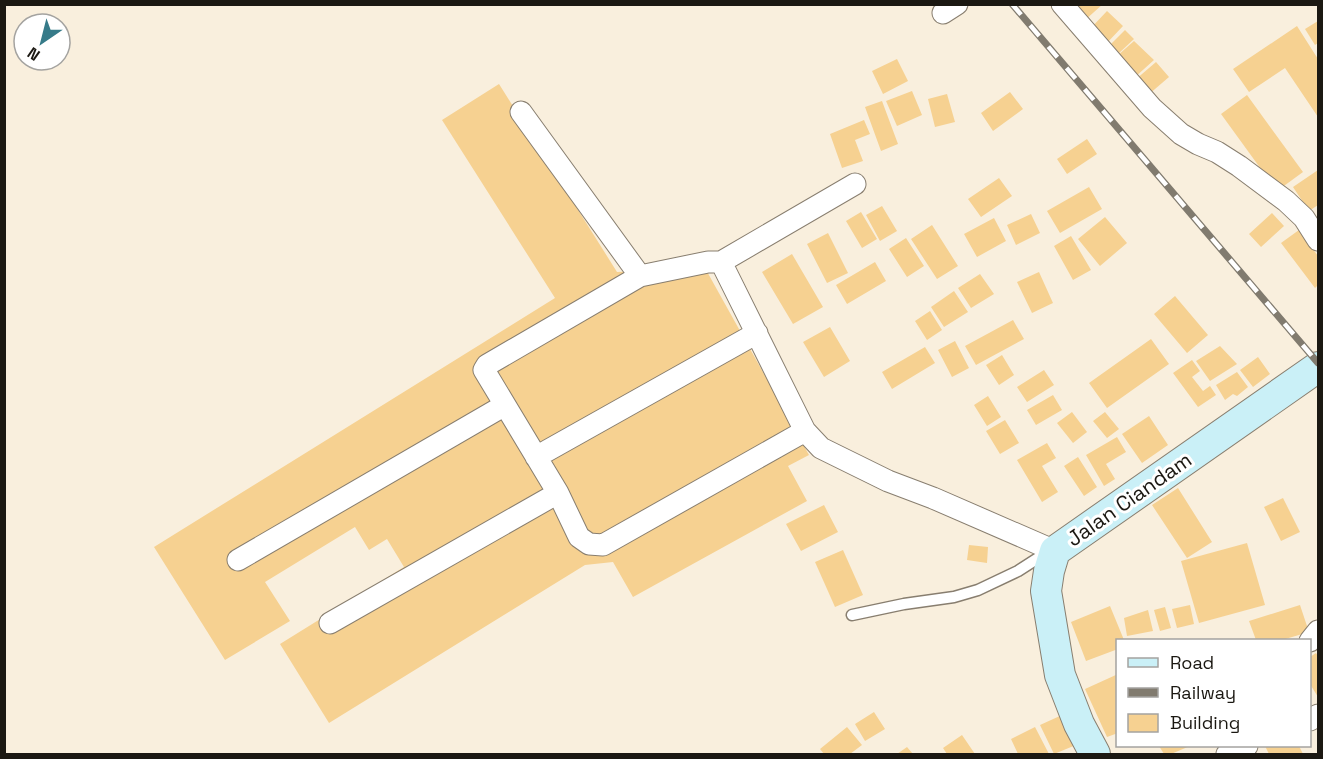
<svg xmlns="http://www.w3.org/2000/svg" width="1323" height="759" font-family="'Space Grotesk',sans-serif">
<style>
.building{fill:#f6d191}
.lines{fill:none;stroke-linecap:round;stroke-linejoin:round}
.lane-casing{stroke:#887e6f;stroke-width:13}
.street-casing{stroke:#887e6f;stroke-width:23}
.secondary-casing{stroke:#887e6f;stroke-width:32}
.lane{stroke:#fff;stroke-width:10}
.street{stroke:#fff;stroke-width:21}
.secondary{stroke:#caf0f7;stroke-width:30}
.rail-casing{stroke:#817b6f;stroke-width:7}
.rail{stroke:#fff;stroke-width:4.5;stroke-dasharray:14;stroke-linecap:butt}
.labels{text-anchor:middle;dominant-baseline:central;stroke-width:6;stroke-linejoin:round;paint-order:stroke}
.street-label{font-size:21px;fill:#1b1812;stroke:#fff}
</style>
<rect width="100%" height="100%" fill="#f9efdd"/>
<!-- building -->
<path class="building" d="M1068,4H1103L1084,21Z
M1107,11L1123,26L1106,44L1090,29Z
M1318,21V43L1315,45L1305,29Z
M1297,26L1318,59V117L1285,68L1249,92L1233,69Z
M1125,30L1134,39L1117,55L1109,46Z
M1134,41L1154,60L1134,78L1117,56Z
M897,59L908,81L883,94L872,71Z
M1156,62L1169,77L1148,95L1135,80Z
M499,84L617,272L705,268L809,455L788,466L807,501L633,597L613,562L585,565L329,723L280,644L404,567L387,539L369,550L355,527L265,582L290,621L225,660L154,547L555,298L442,120Z
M912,91L922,115L897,126L886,101Z
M1010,92L1023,109L993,131L981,113Z
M947,94L955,122L935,127L928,99Z
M1247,95L1303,172L1277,191L1221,114Z
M882,101L898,144L881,151L865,107Z
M864,120L870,134L855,140L863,161L842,168L830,134Z
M1087,139L1097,154L1067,174L1057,159Z
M1318,170V205L1309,211L1293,187Z
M999,178L1012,196L981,217L968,199Z
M1089,187L1102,209L1060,233L1047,211Z
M882,206L897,231L880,241L866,215Z
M861,212L877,239L862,248L846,221Z
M1272,213L1284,226L1261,247L1249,234Z
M1031,214L1040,233L1016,245L1007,225Z
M1105,217L1127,243L1100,266L1078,239Z
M994,218L1006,241L977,257L964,234Z
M932,225L958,266L937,279L911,239Z
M1299,230L1318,256V285L1315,288L1281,243Z
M828,233L848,273L827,283L807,244Z
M1071,236L1091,270L1073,280L1054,246Z
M906,238L924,266L907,277L889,249Z
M792,254L823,307L793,324L762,272Z
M875,262L886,281L847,304L836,285Z
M1039,272L1053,303L1032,313L1017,282Z
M980,274L994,294L971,308L958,288Z
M954,291L968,312L944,327L931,307Z
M1175,296L1208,335L1187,353L1154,314Z
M930,311L942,330L927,340L915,321Z
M1013,320L1024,339L976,365L965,346Z
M830,327L850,361L824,377L803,342Z
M1151,339L1169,364L1107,408L1089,383Z
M955,341L969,368L952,377L938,350Z
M1220,346L1237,364L1210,381L1196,361Z
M925,347L935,363L892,389L882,372Z
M1002,355L1014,375L999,385L986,365Z
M1258,357L1270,374L1253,387L1240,370Z
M1192,360L1200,371L1192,377L1203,391L1210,386L1216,395L1198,407L1173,373Z
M1044,370L1054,385L1027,402L1017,387Z
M1237,372L1248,387L1237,396L1233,394L1225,400L1216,385Z
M1053,395L1062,410L1036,425L1027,410Z
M988,396L1001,417L987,426L974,405Z
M1072,412L1087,432L1073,443L1057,423Z
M1105,412L1119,429L1107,438L1093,421Z
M1149,416L1168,445L1142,463L1122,434Z
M1005,420L1019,443L1000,454L986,431Z
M1117,437L1126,452L1106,464L1115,479L1104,486L1086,455Z
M1047,443L1056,458L1042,466L1058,492L1042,502L1017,460Z
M1078,457L1097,487L1084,496L1064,466Z
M1178,488L1212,542L1187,558L1152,505Z
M1283,498L1300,532L1281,541L1264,507Z
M824,505L838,532L801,551L786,524Z
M1247,543L1265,605L1199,623L1181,561Z
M969,545L988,547L987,563L967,560Z
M843,550L863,595L835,607L815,562Z
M1190,605L1194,624L1177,628L1172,609Z
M1300,605L1309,632L1282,640H1256L1249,621Z
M1110,606L1124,640H1118V649L1086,661L1071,622Z
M1165,607L1171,628L1160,631L1154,610Z
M1148,610L1153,631L1127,636L1124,618Z
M1316,653L1318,656V697L1310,684V657Z
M1118,674V733L1107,737L1085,689Z
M874,712L885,729L865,741L855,724Z
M1062,715L1076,745L1054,754L1040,725Z
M847,727L862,745L850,754H824L820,749Z
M1035,727L1049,754H1018L1011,739Z
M962,735L975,754H947L943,748Z
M1159,746H1190L1171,754H1164Z
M1265,746H1299L1303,754H1269Z
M907,747L913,754H897Z"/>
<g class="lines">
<!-- lane casing -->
<g class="lane-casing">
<path id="lane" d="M852,615L904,604L954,597L978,590L1018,571L1046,553"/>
</g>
<!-- street casing -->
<g class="street-casing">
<path id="street" d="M1062,4L1152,108L1181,134L1198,144L1217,152L1239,166L1286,201L1304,218L1318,240
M943,13L957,4
M521,112L640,276
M708,262H721L805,431L603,545L589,544L579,537L558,493L484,370L487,365L640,276Z
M721,262L855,184
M805,431L821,448L888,481L933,498L1055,551
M536,457L757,333
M238,560L505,405
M330,623L558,493
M1310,641L1318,631
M1310,720L1318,715
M1227,754L1247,746"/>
</g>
<!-- secondary casing -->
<g class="secondary-casing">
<path id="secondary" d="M1095,754L1079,724L1060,675L1046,591L1049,571L1055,551L1318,367"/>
</g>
<!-- lane -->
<use href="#lane" class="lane"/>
<!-- street -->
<use href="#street" class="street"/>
<!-- secondary -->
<use href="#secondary" class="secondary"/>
<!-- rail casing -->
<g class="rail-casing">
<path id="rail" d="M1012,4L1318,363"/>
</g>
<!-- rail -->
<use href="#rail" class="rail"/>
</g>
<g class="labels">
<!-- street labels -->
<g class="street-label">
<text transform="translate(1129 499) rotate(-35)">Jalan Ciandam</text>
</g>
</g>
<!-- border -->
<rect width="1323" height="759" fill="none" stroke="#1b1812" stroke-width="12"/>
<!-- legend -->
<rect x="1116" y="639" width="195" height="108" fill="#ffffff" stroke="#a4a3a0" stroke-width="1.5"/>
<rect x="1128" y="658" width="30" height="9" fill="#caf0f7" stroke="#a4a3a0" stroke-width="1.5"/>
<text x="1170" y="669" font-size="18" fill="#1b1812">Road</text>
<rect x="1128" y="688" width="30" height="9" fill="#817b6f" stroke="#a4a3a0" stroke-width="1.5"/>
<text x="1170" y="699" font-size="18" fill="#1b1812">Railway</text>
<rect x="1128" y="714" width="30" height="18" fill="#f6d191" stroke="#a4a3a0" stroke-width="1.5"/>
<text x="1170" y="729" font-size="18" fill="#1b1812">Building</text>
<!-- north arrow -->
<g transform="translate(42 42) rotate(215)"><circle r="28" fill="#ffffff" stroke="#a4a3a0" stroke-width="1.5"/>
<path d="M0-4.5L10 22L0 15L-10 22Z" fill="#367b89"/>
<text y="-9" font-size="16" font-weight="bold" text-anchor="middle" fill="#1b1812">N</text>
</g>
</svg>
